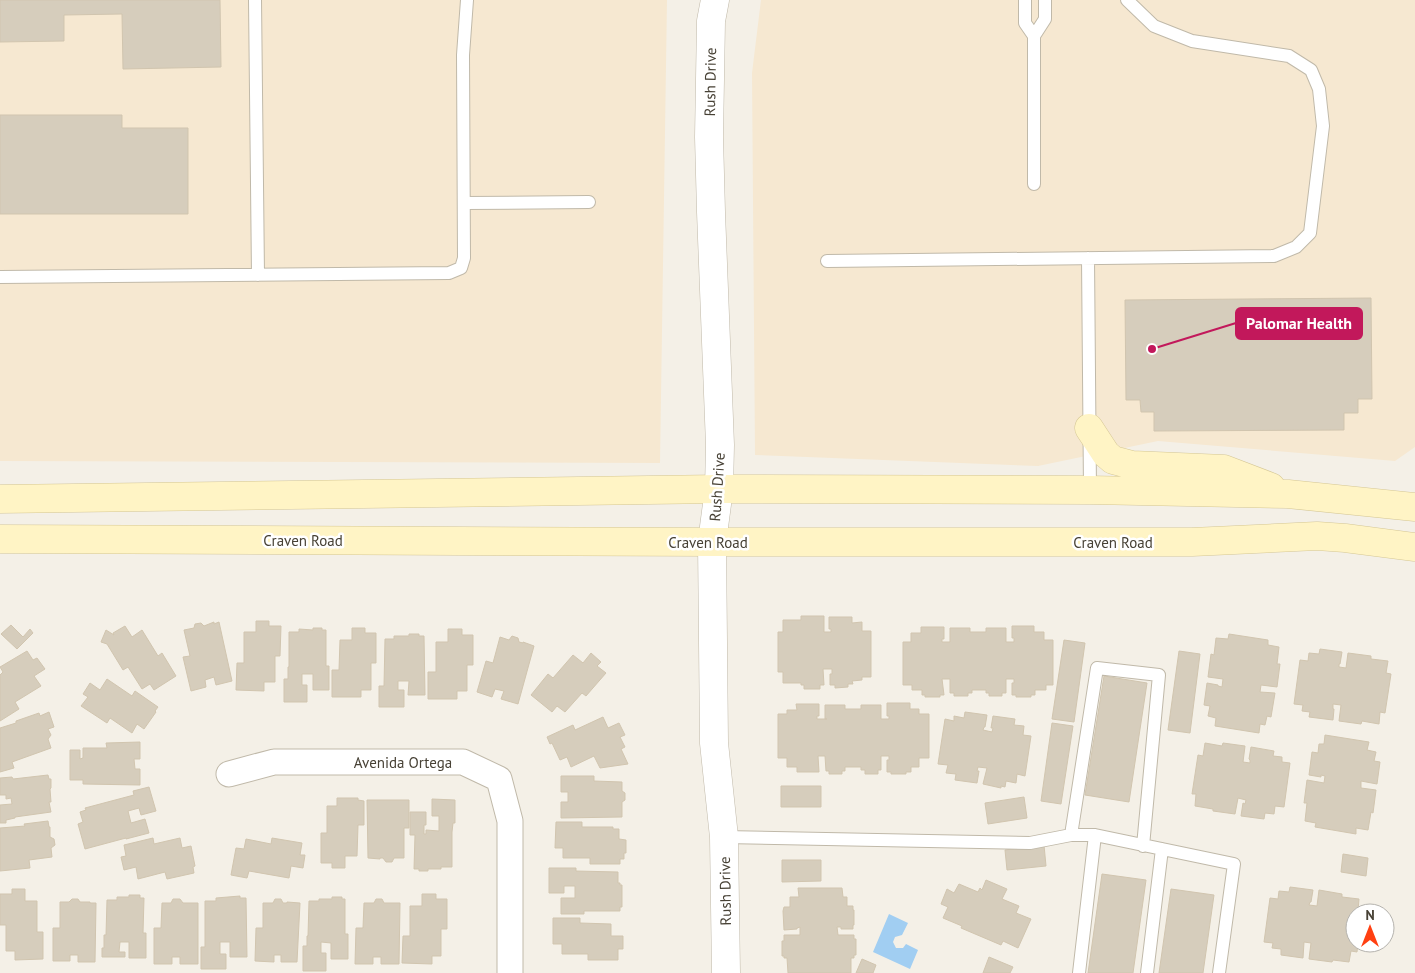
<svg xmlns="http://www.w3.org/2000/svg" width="1415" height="973" font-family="'PT Sans',sans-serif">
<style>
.commercial{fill:#f6e8d1}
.water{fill:#a1cef2}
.building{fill:#d6cdbc;stroke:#d1c5af}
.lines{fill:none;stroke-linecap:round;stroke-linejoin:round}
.service-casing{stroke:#c0b9a9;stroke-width:14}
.minor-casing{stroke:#c0b9a9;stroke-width:27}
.tertiary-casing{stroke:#c0b9a9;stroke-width:29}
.secondary-casing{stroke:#d5c795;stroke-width:29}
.service{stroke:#fff;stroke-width:12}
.minor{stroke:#fff;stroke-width:25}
.tertiary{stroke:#fff;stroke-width:28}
.secondary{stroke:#fff4c5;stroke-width:28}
.labels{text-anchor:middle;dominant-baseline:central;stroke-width:5;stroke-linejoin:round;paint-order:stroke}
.street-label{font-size:15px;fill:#474135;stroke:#fff}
.leader{fill:none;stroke:#c2185b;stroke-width:2}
.callout-dot{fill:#c2185b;stroke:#fff;stroke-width:2}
.callout{fill:#c2185b;stroke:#c2185b;stroke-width:2}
.callout-label{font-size:16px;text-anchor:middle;font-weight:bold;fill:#fff}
</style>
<rect width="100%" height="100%" fill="#f4f0e7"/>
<!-- commercial -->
<path class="commercial" d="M0,0H667L660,463L0,461Z
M761,0H1415V447L1395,461L1158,441L1038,466L755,455L752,73Z"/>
<!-- water -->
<path class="water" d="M889,914L908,923L902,935L895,937L893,942L896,948H903L906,944L918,950L910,969L873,952Z"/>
<!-- building -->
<path class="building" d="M0,0H220L221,67L123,69L122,14L64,15V41L0,42Z
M0,115H122V128H188V214H0Z
M1371,298L1372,399H1358V413H1344V430L1154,431V412H1141L1140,400H1126L1125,300Z
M801,616H824V632H831V629H829V617H852V623L862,622V631H871V677H862V680L852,681L853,684H848V687L835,688V685H830V674H832V669H823L824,685H820V689H804V685H801V683H783V672H778V632H783V620H801Z
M256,621H269V626H281L280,656H275V682H264V691L236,690L237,663H244V632H256Z
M214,622V624L219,622L232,681L216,685L214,677L205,680L206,687L191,691L183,657L190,656L184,630L194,628L195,624L201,623L204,626Z
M11,625L23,637L30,629L33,633L17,649L1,634Z
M125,626L132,637L142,630L158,656L162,653L176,676L154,690L150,684L142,689L128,667L123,670L107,644L101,642L106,630L114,635L113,633Z
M1012,626H1034V632H1044V640H1053V685H1046V690H1035V695H1031V697H1016V695H1012V683H1014V679H1006V693H1002V696H989V693H986V690H972V693H968V696H954V693H950V679H942L944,695H940V697H925V695H922V690H912V685H903V642H911V633H921V627H944V639H942V642H950V628H970V632H986V628H1006V642H1014V638H1012Z
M313,628H322V630H326V666H329V690H313V674H302V685H307V702H284V679H288V667H289V632H299V629L313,630Z
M352,628H365V633H376V663H371V690H361V697H332V670H339L340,640H352Z
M448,629H462V635H473V665H467V691H457V699H428V672H436V642H448Z
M409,634H419V636H424L425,695H408L409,681H398V690H404V707H379V686H384L385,639H394V636H409Z
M1229,634L1268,640V645L1279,647L1277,664H1280L1277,687L1261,685L1260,692L1275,693L1271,717L1267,716L1265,725L1260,724L1259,733L1215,726L1216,718L1208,716L1210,706L1204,705L1207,683L1218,685V686L1222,687L1223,679L1208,677L1211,654L1214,655L1216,638L1228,639Z
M512,636L518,638L519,642L523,643V642L534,646L518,704L501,699L504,691L495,689L492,697L477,692L486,661L493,663L500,637L509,640Z
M1064,640L1085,643L1074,722L1052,719Z
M1320,649L1342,652L1340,664H1339V667L1346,668L1348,653L1371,656V659L1388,661L1386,673L1391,674L1385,713L1380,712L1379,724L1362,721L1361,724L1339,721L1341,705L1333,704V709H1334L1333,720L1309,717L1310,712L1302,711L1303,705L1294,704L1300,660L1308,661L1309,653L1319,654Z
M27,651L33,660L37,658L45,669L34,676L41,686L15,702L19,709L0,721V675L3,672L0,667Z
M1179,651L1200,654L1190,733L1168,730Z
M591,653L601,662L597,666L606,673L586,696L582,693L565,712L557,706L552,712L531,695L548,674L553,678L573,655L583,663Z
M1104,676L1147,683L1129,802L1085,795Z
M107,679L132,696L135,691L158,707L155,711L156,712L144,729L137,724L132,733L110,718L107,723L81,706L88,697L83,694L90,683L100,690Z
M887,703H910V709H919V714H929V758H919V767H911V772H906V774H891V772H887V760H889V756H881V770H878V774H865V770H861V767H845V771H842V774H829V771H826L825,756H818L819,772H797V767H787V758H778V714H787V710H797L796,704H819V716H817V719H827H825V705H845V709H861V705H881V719H889V716H887Z
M49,712L54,727L48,729L51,735L48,739L51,748L12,762L14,768L0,772V728L16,723V721L39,713L40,716Z
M965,712L987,715L985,727H984L983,730L992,732L993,728H991L993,716L1015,719L1014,725L1024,726L1023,735L1031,736L1025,776L1017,774L1016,783L1006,781L1005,787L1001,786V788L983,784L987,768L978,767L977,771H979L977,783L955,780L956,774L946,773L948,765L938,764L945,719L954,721V716L964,718Z
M603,717L608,728L619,723L625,735L620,737L625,747L621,749L628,764L600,768L594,756L571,767L567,757L560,760L552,743L550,744L547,737L573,725L575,730Z
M1052,723L1073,726L1061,804L1041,801Z
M1325,735L1369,742L1367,750L1376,752L1374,761L1380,762L1377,784L1361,781V788L1376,790L1373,813L1371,812L1368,830L1356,828V834L1315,827L1316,823L1305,821L1307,803H1304L1307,780L1324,783L1325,776L1321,775V777L1309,775L1312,752L1318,753L1319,744H1324Z
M140,742V759H134L135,769H140V785L83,784V780H70V750H80V759L83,758V748H107L106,743Z
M1205,743L1222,746L1223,743L1245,746L1243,762L1250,763V760L1249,759L1251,747L1274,751L1273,756L1282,757V762L1290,763L1284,807L1275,806L1274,814L1265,813L1264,819L1241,816L1243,803L1245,804L1246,800L1238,798L1235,814L1213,811V809L1195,806L1196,794H1192L1198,755L1203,756Z
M48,775L49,779H51V788L50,789L51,802H49L51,812L15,817V818L6,820V823H0V805L12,804L11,798L6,799V795H0V778L12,777L13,779Z
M561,776H594V781L622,782V791L625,793V800L622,802V817L561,818V802H568V792H561Z
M781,786H821V807H781Z
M149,787L156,811L141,815L139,808L128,811L131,823L145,819L149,833L126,839V838L85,849L78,824L83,822L80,812L86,810L85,808L134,795L133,791Z
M1024,797L1027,818L988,824L985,803Z
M337,798H358V800L364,801V825H358L357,856H345V868H332V863H321V833H327V806H337Z
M432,799L455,800V823H453L452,832V867H441V869H428V871H419V869H414L415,835H410V812H426V825H424V834H426V830L439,831V816H432Z
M367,800H409V828H404V858H394L392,862H386L383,858H380V859L368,858Z
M48,821L49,827H50V837L54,839L55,845L51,848L52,857L29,860L30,868L0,871V828L25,826L24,824Z
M556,822H582V827H613V829H619V839L626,840V853H624V859H620V864H590V858H563V848H555Z
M153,838L154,844L180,838L182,848L191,846L195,866L193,867L194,873L167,879L165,872L138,879L136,867L124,870L121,857L126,856L124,845Z
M272,838L302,843L300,855H305L303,868L291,866L289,878L249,871L247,878L231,875L236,848L244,849L246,839L271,844Z
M1044,845L1046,866L1007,870L1005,850Z
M1343,854L1368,858L1366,876L1341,872Z
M782,860H821V881L782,882Z
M549,868H576V871L618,872V883H620V885H622V907H620V911H584V914H561V898H575V886H564V893H549Z
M1102,874L1146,880L1133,973H1088Z
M986,880L1007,889L1002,899L1019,906L1016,913L1031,919L1018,948L1003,941L1001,945L961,928L962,926L943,918L948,907L941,904L947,889L954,893L959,884L978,892L980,888L982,890Z
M1290,887L1313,890L1311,902H1310L1309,905L1317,906L1319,890L1342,894V897L1359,899L1358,911H1362V913H1355V943H1358L1357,952L1351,951L1349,962L1333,960L1332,962L1309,959L1311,943L1304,942L1303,958L1281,955V949L1272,948L1273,943L1264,942L1270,898L1278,899L1279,891L1289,892Z
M798,888H842L843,897H847V906H853V910H854V925H853V929H841V927H837L838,935H854V939H856V955H854V958H851V973H788L787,958H784V956H782V941H784V935H800V927L797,928V929L784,930L783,911L784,907H790V897H799Z
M12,889H25V901H37V932H43V959L15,960V951H6V925H0V894H12Z
M1171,889L1214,895L1203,973H1159Z
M422,894H436V899H447V929H441V956H432V964L402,963L403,936H410V906H422Z
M129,895H140V898H144L143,933H146V958H129V942H120L119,952H125V957H102V948H104V935H106L107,900H117V897H129Z
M240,896V898H246L247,957H230V942H220V954H226V969H201V947H205V901H216V898Z
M332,897H342V899H345V934H348V959H331V943L321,942V953H326V971H303V946H307V936H308L309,901H319V899H332Z
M72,899H78L80,902H90V903H96L95,962H78V955H70V961H53V928H60V902H69Z
M173,899H180L183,903H198V964H180V957H172V964H154V928H161L162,903H171Z
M275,899H281L283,903H287V902L300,903L297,962H281V955H274V962L255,961L256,928H263V903H273Z
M376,899H382L384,903H400L399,964H381V957H373V964H355L356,928H363L364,903H374Z
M553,918H580V923L611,924V936H623V949H618V960H588V954H562V944H553Z
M989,957L1013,967L1010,973H983Z
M862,959L876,965L873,973H856Z"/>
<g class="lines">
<!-- service casing -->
<g class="service-casing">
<path id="service" d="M255,0L258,275
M1025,0V23L1034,36V184
M1034,36L1045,19V0
M464,203L589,202
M1088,258L1090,490
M827,261L1274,256L1296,247L1310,233L1323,126L1319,89L1311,70L1289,56L1192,41L1154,26L1127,0
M0,277L449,273L461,268L464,258L463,55L467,0
M1071,835L1097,668L1159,675L1143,846
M724,837L1030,843L1071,835H1095L1234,864L1219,973
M1079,973L1095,835
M1147,973L1162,849"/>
</g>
<!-- minor casing -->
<g class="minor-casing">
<path id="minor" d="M229,774L274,762H463L499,779L510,821V973"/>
</g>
<!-- tertiary casing -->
<g class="tertiary-casing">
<path id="tertiary" d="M715,0L711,21L709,137L711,212L720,445L719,489L712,542L714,743L724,837L726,973"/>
</g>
<!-- secondary casing -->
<g class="secondary-casing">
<path id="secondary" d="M1089,428L1106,454L1113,460L1132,465L1224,469L1271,487
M0,499L719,489L1090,490L1288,494L1415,507
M0,539L712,542H1192L1317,536L1345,538L1415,547"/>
</g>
<!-- service -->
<use href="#service" class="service"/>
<!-- minor -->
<use href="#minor" class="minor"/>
<!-- tertiary -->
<use href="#tertiary" class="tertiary"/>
<!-- secondary -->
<use href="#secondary" class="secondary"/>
</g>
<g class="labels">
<!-- street labels -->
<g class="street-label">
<text transform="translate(710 82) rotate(-89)">Rush Drive</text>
<text transform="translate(717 487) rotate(-86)">Rush Drive</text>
<text x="303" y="540">Craven Road</text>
<text x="708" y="542">Craven Road</text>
<text x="1113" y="542">Craven Road</text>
<text x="403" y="762">Avenida Ortega</text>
<text transform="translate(725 891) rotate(-91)">Rush Drive</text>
</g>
</g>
<!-- callouts -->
<path class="leader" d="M1152 349L1236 323"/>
<circle class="callout-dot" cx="1152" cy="349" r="5"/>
<rect class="callout" x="1236" y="308" width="126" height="31" rx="5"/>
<g class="callout-label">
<text x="1299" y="329">Palomar Health</text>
</g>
<!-- north arrow -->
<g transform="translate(1370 928)"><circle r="24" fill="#ffffff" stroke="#b5b3ae"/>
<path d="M0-4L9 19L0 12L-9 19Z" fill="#ff4012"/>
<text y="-8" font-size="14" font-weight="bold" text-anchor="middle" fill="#474135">N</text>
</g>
</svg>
